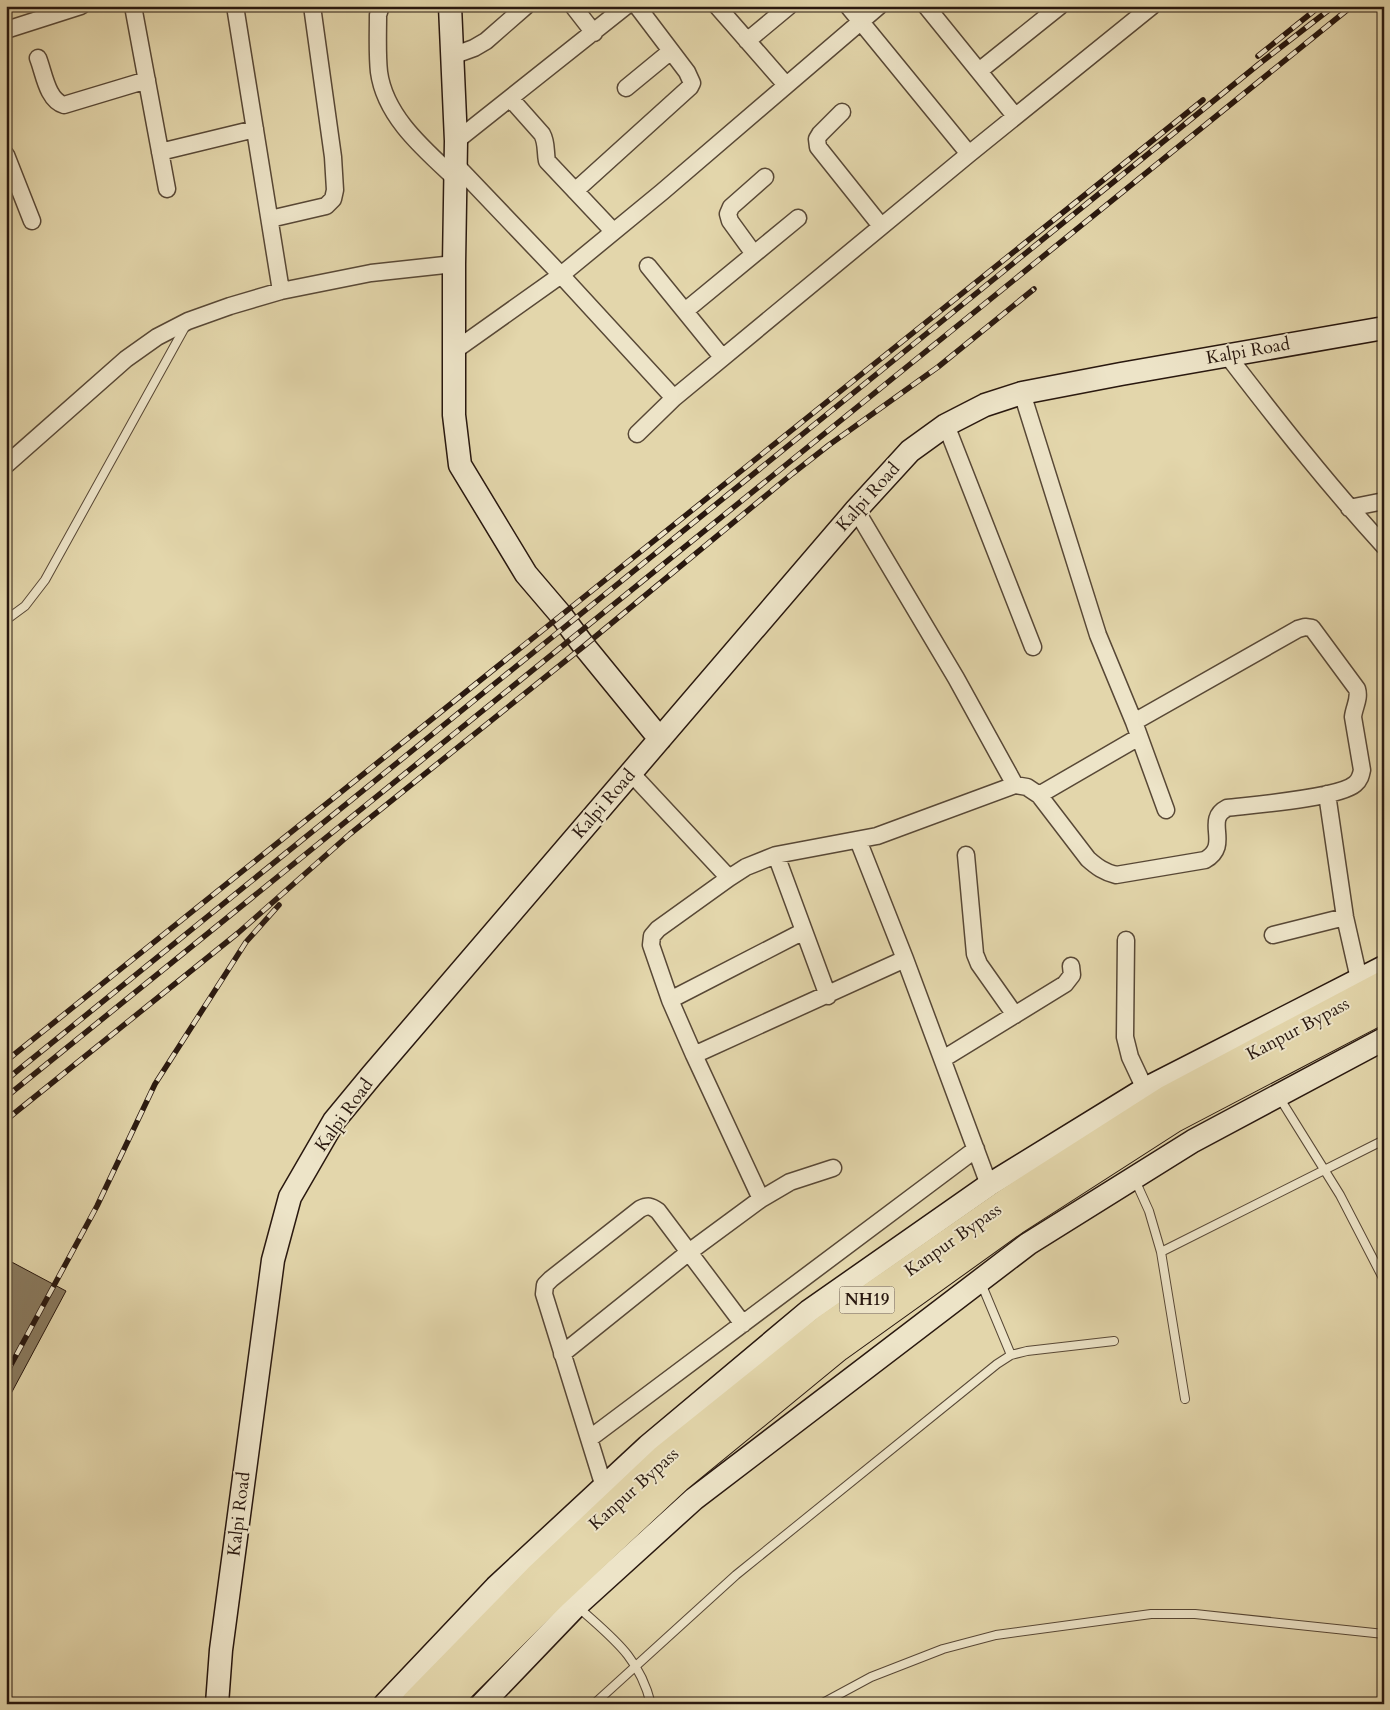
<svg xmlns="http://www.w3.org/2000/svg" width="1390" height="1710" font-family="Cardo,serif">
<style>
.building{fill:#8a7b60;stroke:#29180f}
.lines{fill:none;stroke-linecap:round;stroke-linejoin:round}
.lane-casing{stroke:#584836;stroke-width:10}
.street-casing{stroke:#584836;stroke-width:19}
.secondary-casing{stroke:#29180f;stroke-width:25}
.highway-casing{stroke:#29180f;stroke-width:30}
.lane{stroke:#ede4c8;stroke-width:8}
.street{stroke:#ede4c8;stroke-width:16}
.secondary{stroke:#ede4c8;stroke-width:22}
.highway{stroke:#e3d6ab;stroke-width:28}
.rail-casing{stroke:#29180f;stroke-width:5.5}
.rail{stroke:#ede4c8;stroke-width:4;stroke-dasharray:11;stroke-linecap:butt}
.labels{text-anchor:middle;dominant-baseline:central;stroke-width:4;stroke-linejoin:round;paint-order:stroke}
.shield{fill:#ede4c8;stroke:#645546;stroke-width:1}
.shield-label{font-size:16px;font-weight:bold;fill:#29180f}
.street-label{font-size:18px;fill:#29180f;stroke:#ede4c8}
</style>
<rect width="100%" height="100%" fill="#e3d6ab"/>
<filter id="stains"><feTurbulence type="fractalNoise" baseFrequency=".004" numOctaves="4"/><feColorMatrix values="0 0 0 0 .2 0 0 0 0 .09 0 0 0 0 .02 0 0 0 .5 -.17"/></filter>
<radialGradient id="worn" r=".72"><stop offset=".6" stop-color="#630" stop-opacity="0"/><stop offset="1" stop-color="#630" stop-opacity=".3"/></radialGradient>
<!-- building -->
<path class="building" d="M6,1259L66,1291L6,1403Z"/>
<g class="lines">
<!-- lane casing -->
<g class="lane-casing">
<path id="lane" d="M6,620L25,606L45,580L185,327
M1279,1097L1340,1195L1384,1280
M1135,1180L1149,1211L1161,1252L1185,1399
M1161,1252L1384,1140
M981,1283L1011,1355
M578,1607C612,1638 639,1656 651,1704
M594,1704L736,1575L997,1364L1011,1355L1027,1351L1114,1341
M821,1704L871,1677L943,1649L996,1635L1151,1614H1195L1384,1634"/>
</g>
<!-- street casing -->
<g class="street-casing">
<path id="street" d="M133,6L167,189
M235,6L281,291
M381,6L378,15C378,34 377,54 379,72C385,117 425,150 456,179
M573,6L594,33
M717,6L786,85
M848,6L969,154
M926,6L1015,116
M6,30L81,6
M747,41L789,6
M452,56L474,48L486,41L526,6
M38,58C44,73 47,100 64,105L147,80
M979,71L1060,6
M626,88L671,51
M511,99L542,134C547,143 545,151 547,161L613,231
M842,112L820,134L817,139L818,147L881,226
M456,141L626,6
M160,152L255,129
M6,155L32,221
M456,165L561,275L674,398L969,154L1152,6
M575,191L690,87L692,83L687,72L637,6
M270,219L326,206L333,199L335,190L333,157L312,6
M754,254L730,221L728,214L731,207L765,177
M648,266L722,357
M685,311L798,218
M454,351L561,275L662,192L879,6
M1227,355C1277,420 1328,485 1384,546
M1022,393L1098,635L1134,722L1166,810
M946,425L1033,647
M637,434L674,398
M6,465L126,359L157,337L188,321L230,306L281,291L371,273L454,264
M1349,508L1384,501
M856,510L956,678L1015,785
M631,773L729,878
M1327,794L1345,917L1359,979
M1039,795L1139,737
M858,840L905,959L989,1185
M776,855L828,996
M966,855L975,954L979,964L1015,1015
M1273,935L1345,917
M1126,940L1125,1037L1130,1057L1145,1089
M670,1000L804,931
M694,1055L905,959
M943,1059L1065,984L1072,975L1071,966
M761,1199L694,1055L670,1000L651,945L652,936L658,929L729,878L746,867L776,855L877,836L1015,785L1027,787L1039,795L1088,859C1097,867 1104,872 1116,875L1205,860C1232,845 1203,820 1227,808C1252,805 1339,798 1355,784C1360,780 1361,775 1362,770L1353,717C1354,707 1360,699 1357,689L1312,628L1305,627L1298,629L1134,722
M562,1354L689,1252L761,1199L790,1182L833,1168
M589,1439L976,1149
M604,1487L544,1294L545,1285L551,1279L640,1209C648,1205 651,1206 658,1211L743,1324"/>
</g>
<!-- secondary casing -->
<g class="secondary-casing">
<path id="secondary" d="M450,6L456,141L454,264V415L460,465L526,574L561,615L584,646L660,739
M217,1704L221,1650L273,1260L290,1197L334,1121L372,1075L856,510L910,451L946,425L985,405L1022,393L1121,374L1384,328
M385,1704L496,1587L648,1446L809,1311L989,1185L1145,1089L1384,967
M482,1704L576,1606L694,1499L1028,1244L1193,1141L1384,1039"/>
</g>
<!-- highway casing -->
<g class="highway-casing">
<path id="highway" d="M415,1704L538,1578L664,1459L827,1328L1005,1204L1169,1099L1384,985
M444,1704L552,1596L677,1479L838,1347L1014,1221L1174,1118L1384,1008"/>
</g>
<!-- lane -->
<use href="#lane" class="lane"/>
<!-- street -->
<use href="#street" class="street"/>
<!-- secondary -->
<use href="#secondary" class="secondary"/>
<!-- highway -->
<use href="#highway" class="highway"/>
<!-- rail casing -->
<g class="rail-casing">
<path id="rail" d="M1258,56L1320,6
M6,1061L1203,100
M6,1080L1259,64L1334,6
M6,1097L1352,6
M6,1120L238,933L350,834L584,646L792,474L829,445L938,367L1034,289
M6,1374L97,1206L155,1084L246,942L279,905"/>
</g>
<!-- rail -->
<use href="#rail" class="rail"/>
</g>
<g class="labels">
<!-- shield labels -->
<rect class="shield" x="839.5" y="1286.5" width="55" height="27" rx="4"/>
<g class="shield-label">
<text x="867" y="1300">NH19</text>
</g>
<!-- street labels -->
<g class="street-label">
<text transform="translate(1248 351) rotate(-10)">Kalpi Road</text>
<text transform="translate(868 497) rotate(-48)">Kalpi Road</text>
<text transform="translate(604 804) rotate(-49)">Kalpi Road</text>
<text transform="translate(1298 1029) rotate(-28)">Kanpur Bypass</text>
<text transform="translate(344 1115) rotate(-54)">Kalpi Road</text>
<text transform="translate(953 1240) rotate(-35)">Kanpur Bypass</text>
<text transform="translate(634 1489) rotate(-42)">Kanpur Bypass</text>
<text transform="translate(239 1514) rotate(-83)">Kalpi Road</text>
</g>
</g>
<!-- margin -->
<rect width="1390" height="1710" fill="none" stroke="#e3d6ab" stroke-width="25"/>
<rect x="8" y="8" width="1375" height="1695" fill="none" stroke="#29180f" stroke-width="2.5"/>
<rect x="12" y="12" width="1365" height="1685" fill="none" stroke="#29180f"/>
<rect width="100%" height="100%" filter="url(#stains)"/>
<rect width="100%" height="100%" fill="url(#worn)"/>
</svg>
